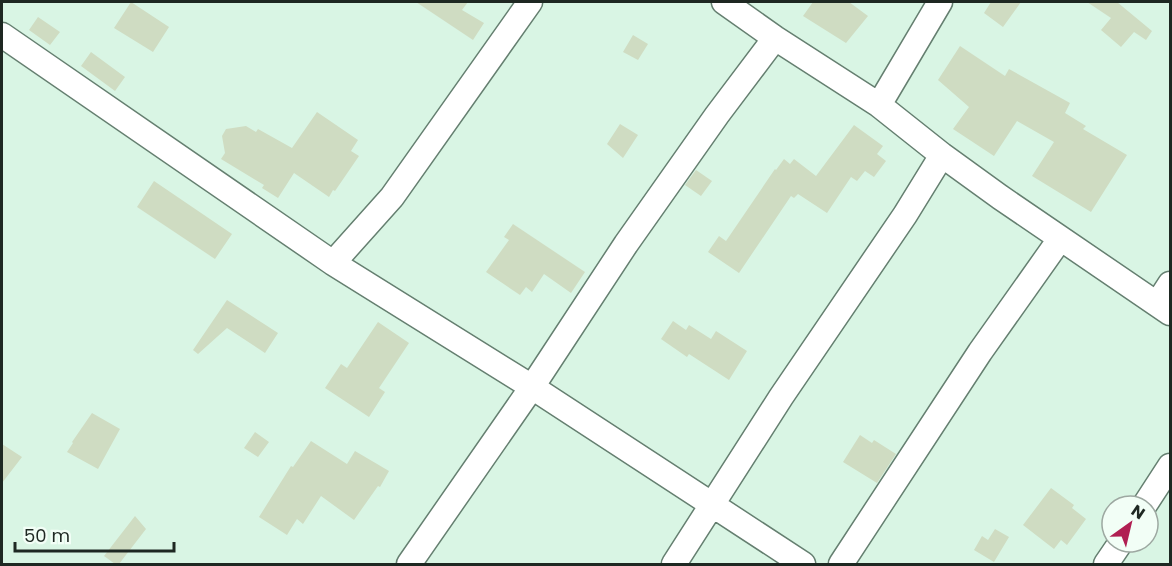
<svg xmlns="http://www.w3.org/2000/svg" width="1172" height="566" font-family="Poppins,sans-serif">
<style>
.building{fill:#cfdcc2}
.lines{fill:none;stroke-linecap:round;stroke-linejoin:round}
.minor-casing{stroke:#657f70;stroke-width:27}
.minor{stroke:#fff;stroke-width:24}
</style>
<rect width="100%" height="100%" fill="#d9f5e4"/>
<!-- building -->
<path class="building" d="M131,2L169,27L153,52L114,28Z
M416,2H468L462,10L484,23L473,40Z
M813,2H849L868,16L846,43L803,16Z
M991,2H1021L1003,27L984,13Z
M1087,2H1117L1152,31L1146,40L1134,32L1121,47L1101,30L1111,18Z
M38,17L60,32L50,45L29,30Z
M633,35L648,44L638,60L623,52Z
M960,46L1005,76L1009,69L1070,103L1065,113L1086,126L1083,129L1127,155L1091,212L1032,176L1054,142L1017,121L994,156L953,129L969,107L938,80Z
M91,52L125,77L115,91L81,66Z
M317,112L358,140L351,151L359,156L335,191L333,190L329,197L294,173L278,198L262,188L264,185L221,159L225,153L222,136L226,129L246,126L256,132L258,129L292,148Z
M620,124L638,135L623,158L607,144Z
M854,125L883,146L877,154L886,161L874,177L865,171L857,181L851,177L827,213L798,194L794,198L791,196L739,273L708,252L719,236L726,241L775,169L776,170L784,159L790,164L794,159L816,176Z
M696,170L712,181L701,196L685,185Z
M154,181L232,234L215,259L137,207Z
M513,224L585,272L571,293L544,274L532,292L526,287L520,295L486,272L509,240L504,237Z
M227,300L278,333L265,353L227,328L198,354L193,350Z
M673,321L686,330L689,325L711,339L716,331L747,351L729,380L689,354L687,357L661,339Z
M378,322L409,343L379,388L385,392L369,417L325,388L341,364L347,368Z
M92,413L120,429L98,469L67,452L73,443L72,442Z
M255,432L269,442L258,457L244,448Z
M860,435L872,443L874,440L896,454L877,483L843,462Z
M311,441L347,464L355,451L389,471L380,487L378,486L354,520L321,496L303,524L297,519L287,535L259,517L291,466L293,467Z
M2,444L22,457L2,483Z
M1051,488L1074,505L1072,508L1086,519L1067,545L1061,540L1054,549L1023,525Z
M135,516L146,529L119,564H115L104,556Z
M995,529L1009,537L994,562L974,550L982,536L988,540Z"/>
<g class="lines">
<!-- minor casing -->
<g class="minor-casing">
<path id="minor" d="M724,2L775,38L879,105L942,155L1000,197L1170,313
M2,35L333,263L532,387L803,564
M879,105L940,2
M333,263L392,197L530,2
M1157,304L1170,284
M1144,506L1170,466
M409,564L532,387L626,244L717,115L775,38
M674,564L781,397L905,215L942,155
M841,564L980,352L1060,239
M1106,564L1121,542"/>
</g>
<!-- minor -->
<use href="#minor" class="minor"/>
</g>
<!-- border -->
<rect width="1172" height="566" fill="none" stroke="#1e2822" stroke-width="6"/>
<!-- north arrow -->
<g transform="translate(1130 524) rotate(34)"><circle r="28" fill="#f2fef6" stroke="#9da8a1" stroke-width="1.5"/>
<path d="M0-4.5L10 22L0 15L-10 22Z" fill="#b01f52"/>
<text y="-9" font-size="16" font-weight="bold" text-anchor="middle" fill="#1e2822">N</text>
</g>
<!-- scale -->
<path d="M15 542v9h159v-9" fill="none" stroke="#1e2822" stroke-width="3"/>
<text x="24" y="542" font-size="18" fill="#1e2822" stroke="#f2fef6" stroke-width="4.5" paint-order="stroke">50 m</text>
</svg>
